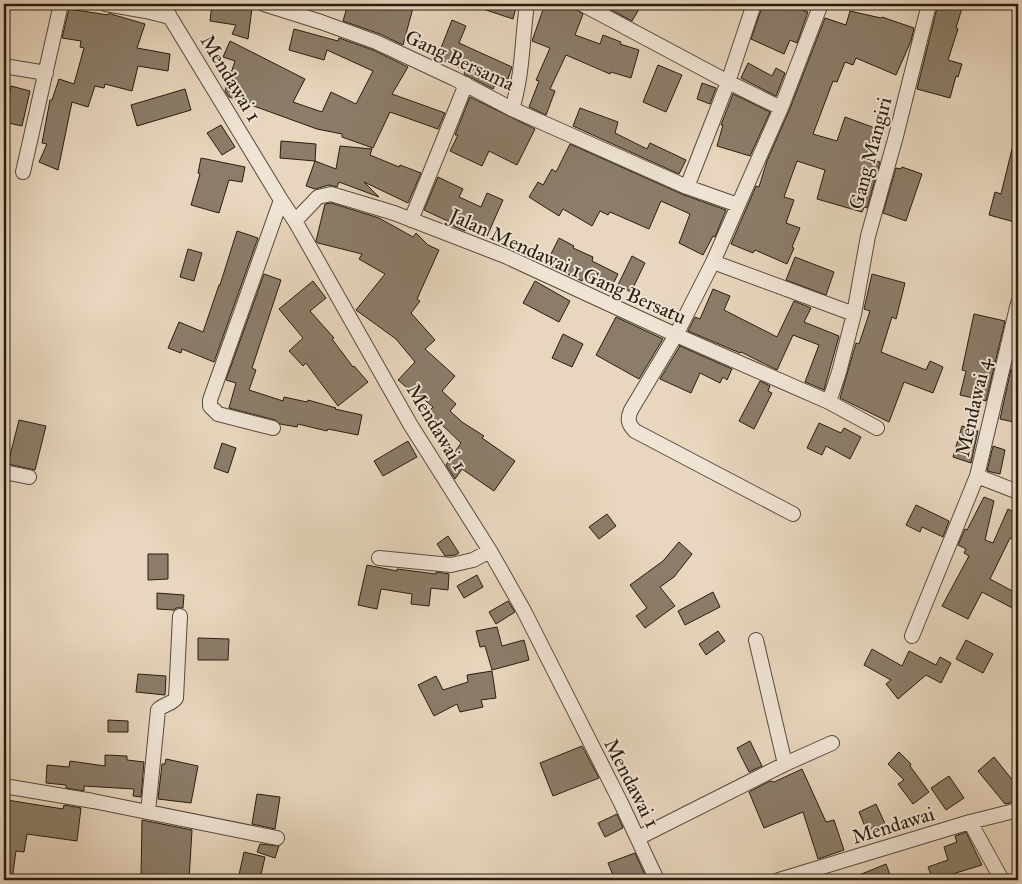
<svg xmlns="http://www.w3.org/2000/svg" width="1022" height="884" font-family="'IM FELL Great Primer',serif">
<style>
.building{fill:#8b7d6a;stroke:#271d10}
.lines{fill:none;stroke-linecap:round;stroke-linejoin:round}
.street-casing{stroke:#574b3c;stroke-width:16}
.street{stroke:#f0e4d5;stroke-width:14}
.labels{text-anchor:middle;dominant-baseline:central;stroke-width:4;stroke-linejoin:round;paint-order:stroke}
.street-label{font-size:20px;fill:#271d10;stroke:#f0e4d5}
</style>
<rect width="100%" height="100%" fill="#e8d6be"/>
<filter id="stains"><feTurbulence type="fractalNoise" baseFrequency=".004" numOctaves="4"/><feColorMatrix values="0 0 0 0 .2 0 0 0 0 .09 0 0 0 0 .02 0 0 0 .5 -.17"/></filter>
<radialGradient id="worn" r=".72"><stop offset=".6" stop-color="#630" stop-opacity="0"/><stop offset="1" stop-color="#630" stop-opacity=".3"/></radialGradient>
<!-- building -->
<path class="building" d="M212,4H226L252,8L248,39L232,34L236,25L210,21Z
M348,4H414L403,45L380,34L343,21Z
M474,4H517L513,19L474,6Z
M545,4H552L564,8L565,4H573L575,9L583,14L575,35L600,44L603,35L621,42L620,44L639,50L631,78L611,72L610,74L566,55L550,89L555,91L546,115L529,107L539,81L536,80L550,48L532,41Z
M600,4H642L632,21Z
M763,4H806L804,11L808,12L797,43L790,40L784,54L751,39Z
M938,4H949L962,8L956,28L958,29L948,60L962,64L958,77L956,76L950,98L917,89Z
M69,9L108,15L109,13L111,14L145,24L137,48L170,54L168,71L138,66L132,91L105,84L104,88L95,86L88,107L72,102L58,170L39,162L47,144L42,143L50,100H52L59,79L74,84L84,48L80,47L81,41L62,38Z
M850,11L881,18L882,17L914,28L911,41L896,75L856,58L853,65L845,62L837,82L833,81L813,134L837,141L845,117L875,128L865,158L880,162L867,208L864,207L862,212L817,199L825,170L797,161L784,197L794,200L786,223L800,228L792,247L794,248L787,264L755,250L753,253L731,244L756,186L759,187L767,161L789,111L825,18L846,25Z
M452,20L466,26L459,43L512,67L508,79L500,75L493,89L464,74L465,70L437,58Z
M294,29L338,41L339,38L373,50L408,67L392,94L445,113L438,129L390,112L373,148L342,137V134L317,129L229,97L225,91L235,61L223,57L230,41L305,79L293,102L322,112L331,92L356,104L373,71L327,50L324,60L289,50Z
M748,63L772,76L776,68L785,73L776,96L741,78Z
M658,65L682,75L666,112L643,102Z
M702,83L716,88L710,104L697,99Z
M11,86L30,91L22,126L4,122Z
M185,89L191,110L137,126L131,105Z
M733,94L770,112L750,156L717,146L723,125H721Z
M470,97L535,129L517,165L489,151L482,166L450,151L458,135H455Z
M580,108L618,122L615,133L647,149L650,143L686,160L679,174L573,126Z
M221,125L235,147L222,155L207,133Z
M281,141L316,144L315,161L280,158Z
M1014,141H1018V223L989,215L995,192L1001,194Z
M570,144L684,195L726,210L715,237L713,236L703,255L679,243L690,214L661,201L649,229L610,212L608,215L600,211L592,226L563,209L559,216L529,197L538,182L543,185L552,169L556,172Z
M340,146L372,149L370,155L399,167L400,165L421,173L408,203L364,182L379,197L339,182L337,187L329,185L315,189L306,186L315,161L336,169Z
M201,158L245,167L242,182L229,180L219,213L191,205L200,174L198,173Z
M902,167L922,174L906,221L883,213L896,168L901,169Z
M438,177L463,189L459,197L481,207L487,193L503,200L487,236L467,227L465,231L453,226L454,224L424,210Z
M331,203L379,218L413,237L416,233L428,245L439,250L417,299L420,301L411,313L435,340L425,349L455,376L442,391L456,404L450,411L462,422L484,436L482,438L515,461L494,491L462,469L455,479L446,465L461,443L439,422L436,425L426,415L433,407L413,390L412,392L398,380L415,362L396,339L356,310L385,274L359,259L362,254L318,243L316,241L325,204Z
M237,231L258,238L214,362L182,349L181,353L168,348L179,322L203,332L219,285H220Z
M559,238L574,246L573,248L593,257L592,261L618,274L611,288L585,275L582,281L546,264Z
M188,249L202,253L194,281L180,277Z
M632,256L645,263L631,292L618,285Z
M795,257L834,272L826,295L786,280Z
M264,274L281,280L252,368L256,370L249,390L283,401L284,397L307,402L308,400L336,408L335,409L362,415L358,435L328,429L327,431L298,424L297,427L280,424L275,420L229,408L236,383L226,380Z
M872,274L905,283L896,319L892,317L881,352L926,370L930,361L943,367L933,393L904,382L889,422L840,398L856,343L859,344L870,311L864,309Z
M313,281L326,298L310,311L334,338L332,339L353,367L354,366L368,382L338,406L306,363L303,366L289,351L303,338L279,309Z
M535,281L570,301L559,322L523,303Z
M713,289L730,296L724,310L777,337L794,301L811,308L804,322L839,336L824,390L805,382L819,345L793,335L777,370L741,352L740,353L688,331L695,317L700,319Z
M974,314L1005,321L986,401L960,395L966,371L962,370Z
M616,317L663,339L639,379L596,355Z
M563,334L583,344L572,367L552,358Z
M680,346L732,369L727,380L723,377L720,383L700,373L691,393L660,379Z
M1011,369L1018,371V423L1000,419Z
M760,381L770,386L768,391L772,393L754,429L739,421Z
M19,420L46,426L35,470L8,464Z
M819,423L841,433L844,428L861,437L850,459L826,446L822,455L807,448Z
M962,426L978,431L971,463L953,457Z
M408,441L417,457L383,476L374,461Z
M222,443L236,448L228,473L214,468Z
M993,446L1005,450L1000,474L987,471Z
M984,497L994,501L985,540L993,543L1008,509L1018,514V542L1010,538L990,579L1018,594V611L982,592L968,619L942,606L969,556L964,553L966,549L958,545L965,529L967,530Z
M916,505L949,521L943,537L922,527L920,532L906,525Z
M607,514L616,526L599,539L589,527Z
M448,536L459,553L455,555L445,556L437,544Z
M679,542L692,554L674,577L660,587L675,606L645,628L636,616L647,608L630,585L663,561Z
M148,554H168V579L148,580Z
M367,565L397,571V569L436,574V572L449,574L448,590L431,588L429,606L411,604L412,594L381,589L377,609L358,605Z
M477,575L483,587L464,598L457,586Z
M713,592L720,607L685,625L678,611Z
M157,593L184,595L183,608H176L174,610L157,609Z
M508,601L515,612L496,624L489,612Z
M497,627L502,646L524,640L529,660L492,670L485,646L480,647L476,631Z
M718,631L725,641L706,655L699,644Z
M198,638L229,639L228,660H198Z
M966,640L993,654L983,673L956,659Z
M872,649L902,666L909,651L936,665L940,657L951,663L941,683L926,675L898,699L886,684L891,680L864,665Z
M492,671L496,698L481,700L483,707L460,712L457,704L434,716L418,685L436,676L443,690L468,682L467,675Z
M138,674L166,676L165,695L136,692Z
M108,720L128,721V732H108Z
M750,741L762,766L749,772L737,748Z
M582,746L599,778L553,796L540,763Z
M899,752L911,764L910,766L929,792L913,804L898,784L904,780L888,764Z
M105,755L127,756V760L144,762L141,797L133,796L134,789L84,786V791L66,788V785L46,783L47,765L69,767L70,761L105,766Z
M994,757L1018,787V796L1010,803L1005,804L978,771Z
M166,759L198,766L191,803L158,799L162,764H165Z
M802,769L826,822L834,820L844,850L818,859L803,812L764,828L749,792L770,781L774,782Z
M949,776L964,798L946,810L931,788Z
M257,794L280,797L275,829L252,824Z
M7,800L63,809L64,805L81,808L77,841L27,834L24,852L16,851L12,880H4V824Z
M876,804L887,828L869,836L859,812Z
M617,814L623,828L605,837L598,823Z
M142,820L192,830L189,880H175V878L141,877Z
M966,832L982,865L933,880L928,867L948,860L944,847L957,842L955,836Z
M260,844L279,846L275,858L257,852Z
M244,852L265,857L260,879L239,875Z
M635,853L645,875L630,880H615L608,863Z
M886,864L892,880H847Z"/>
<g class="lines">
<!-- street casing -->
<g class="street-casing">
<path id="street" d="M106,4L146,11L170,17
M164,4L170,17L281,200L295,221L410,424L490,551L524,611L621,803L657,880
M264,4L321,22L376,42L455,79L512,109L687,187L738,205
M582,4L728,82L781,108
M4,66L46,73
M512,109C523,74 522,39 527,4
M23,172L61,4
M687,187L728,82L754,4
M411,220L466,84
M295,221L318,197L331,194L394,213L505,256L676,335L829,402L877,428
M713,262L854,314
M1018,303L977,476L1018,492
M829,402L839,372L854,314L868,236L896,136L929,4
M273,428L218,414L210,406V400L281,200
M4,472L29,477
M793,514L635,431C628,424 627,419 631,410L676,335L713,262L781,108L821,4
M379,558L451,565L473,560L490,551
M912,636L977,476
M756,640L785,764
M4,786L93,801L277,838
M148,812L158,710C163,704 171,705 176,698L180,616
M970,822L1002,880
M638,838L785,764L832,743
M779,880L970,822L1018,810"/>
</g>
<!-- street -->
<use href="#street" class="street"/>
</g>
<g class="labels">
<!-- street labels -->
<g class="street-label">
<text transform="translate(460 60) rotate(25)">Gang Bersama</text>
<text transform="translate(231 78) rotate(59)">Mendawai 1</text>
<text transform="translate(870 153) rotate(-75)">Gang Mangiri</text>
<text transform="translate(568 266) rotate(24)">Jalan Mendawai 1 Gang Bersatu</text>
<text transform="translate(973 407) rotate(-77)">Mendawai 4</text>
<text transform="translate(437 427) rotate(59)">Mendawai 1</text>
<text transform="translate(632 783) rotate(63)">Mendawai 1</text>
<text transform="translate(893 825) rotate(-17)">Mendawai</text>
</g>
</g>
<!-- margin -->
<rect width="1022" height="884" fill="none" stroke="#e8d6be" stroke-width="20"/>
<rect x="5" y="5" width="1012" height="874" fill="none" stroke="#271d10" stroke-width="2.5"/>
<rect x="10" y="10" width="1002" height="864" fill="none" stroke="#271d10"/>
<rect width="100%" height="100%" filter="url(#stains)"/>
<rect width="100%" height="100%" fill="url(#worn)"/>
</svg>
